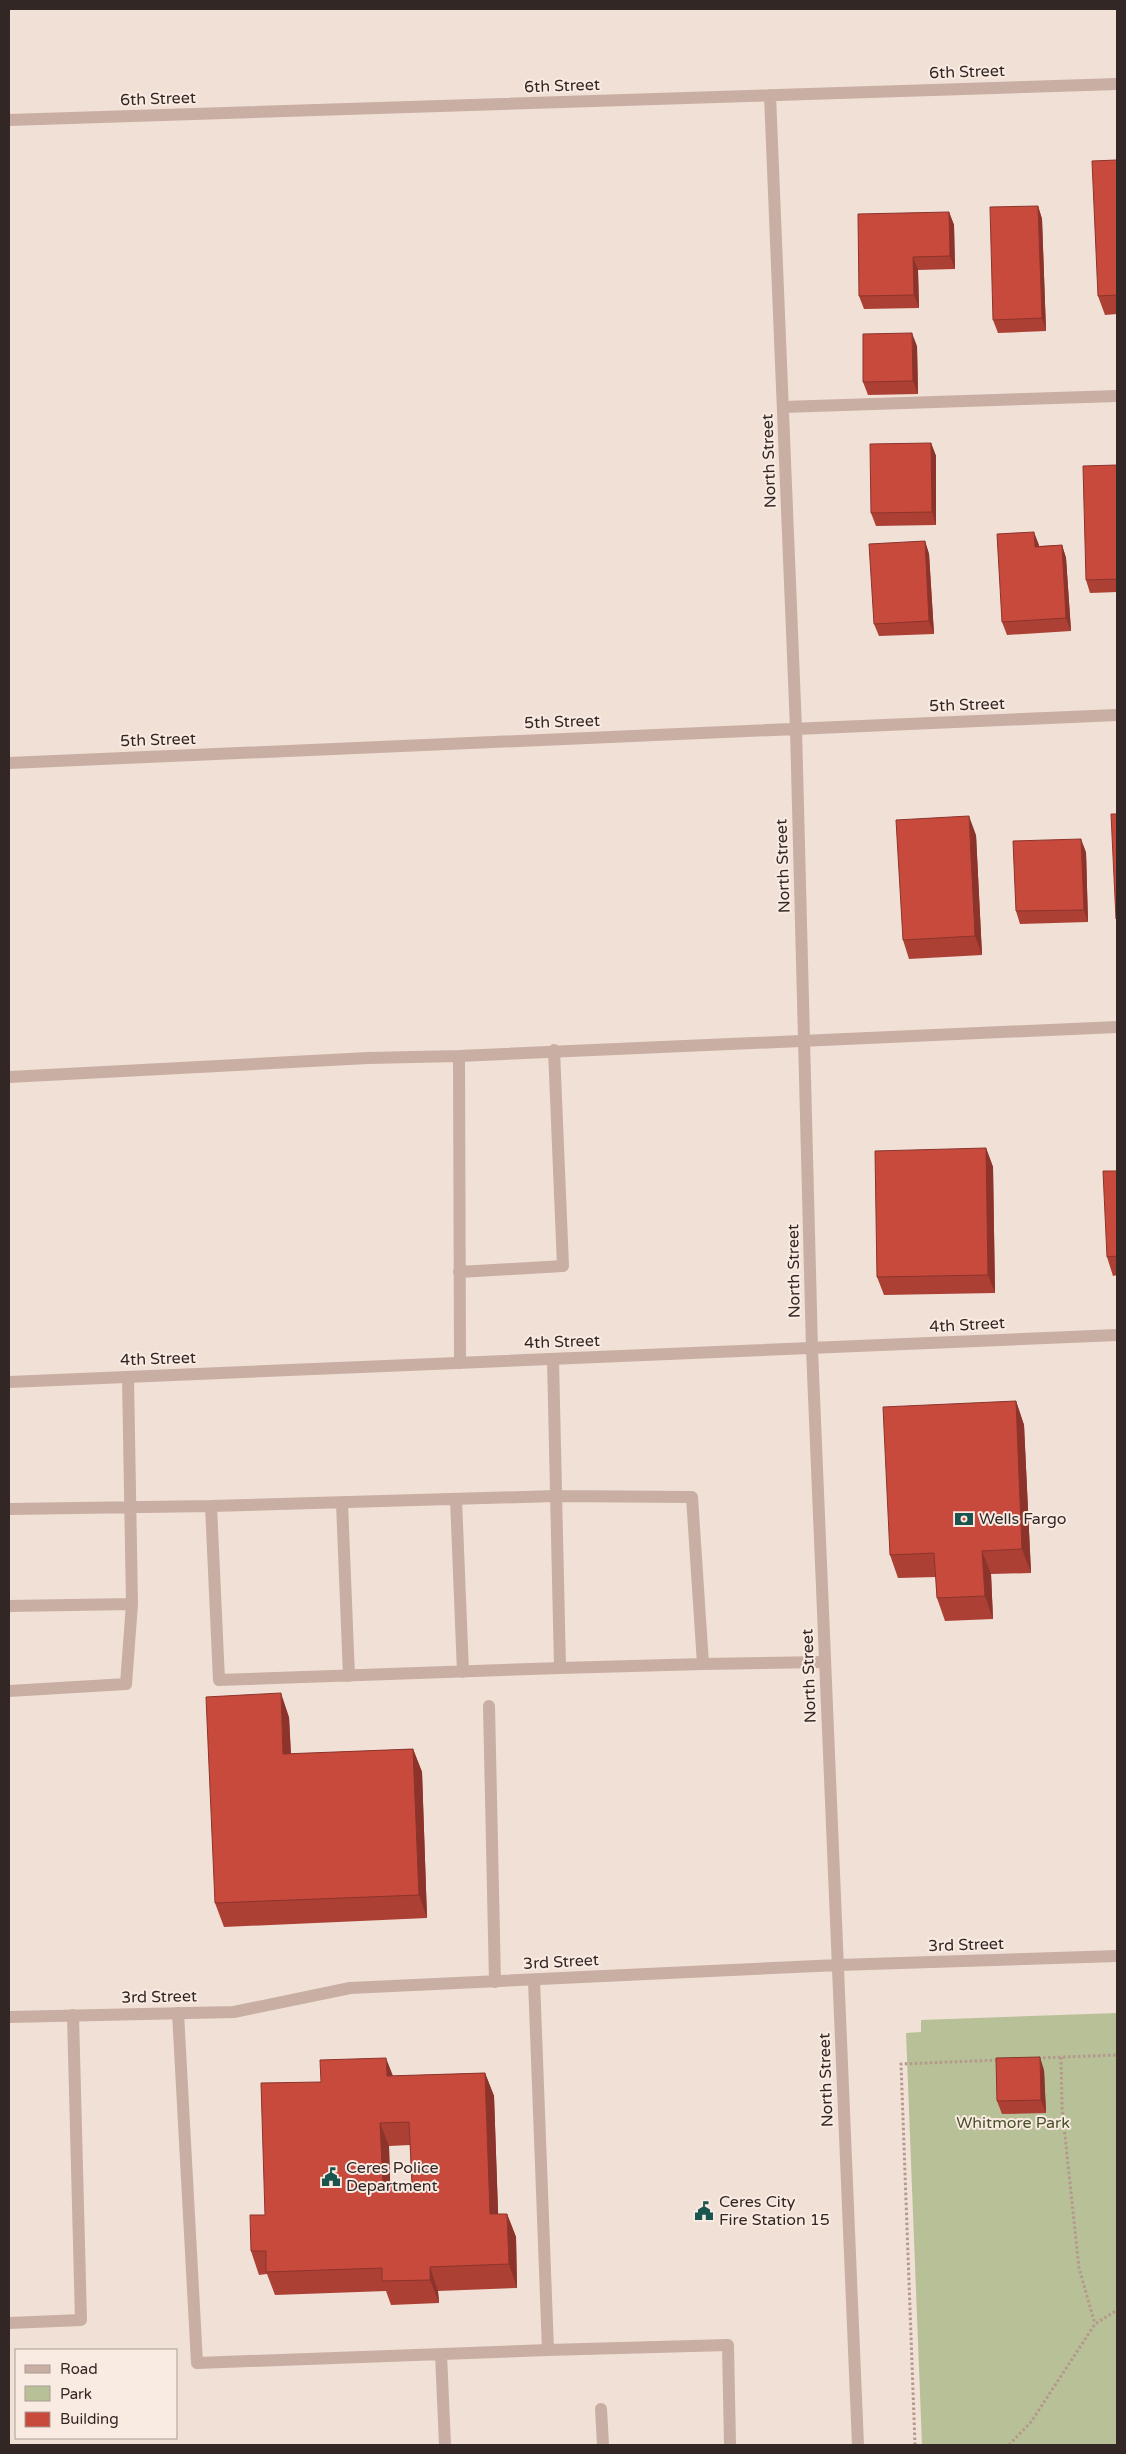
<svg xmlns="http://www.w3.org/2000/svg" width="1126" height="2454" font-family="'Varela Round',sans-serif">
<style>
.green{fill:#b8c097}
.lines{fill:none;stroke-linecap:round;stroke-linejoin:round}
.path{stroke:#b4988d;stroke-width:3;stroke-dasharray:2.5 2.5;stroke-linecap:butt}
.lane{stroke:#c9aea3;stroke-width:12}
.street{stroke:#c9aea3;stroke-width:12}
.wall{fill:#ac4034;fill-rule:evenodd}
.shaded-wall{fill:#8c342b}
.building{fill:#c84a3d;stroke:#8c342b;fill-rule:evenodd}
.labels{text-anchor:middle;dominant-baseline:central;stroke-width:4;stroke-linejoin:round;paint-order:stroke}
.street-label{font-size:16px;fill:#332725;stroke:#f9ebe2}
.poi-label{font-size:16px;fill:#332725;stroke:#f9ebe2;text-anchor:start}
.park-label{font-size:16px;fill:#495228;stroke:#f9ebe2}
</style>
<rect width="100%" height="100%" fill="#f1e0d6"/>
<!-- green -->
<path class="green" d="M1117,2013V2445H922L906,2033L921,2032V2020Z"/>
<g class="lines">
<!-- path -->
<path class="path" d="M1061,2057L1062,2107L1079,2268L1095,2324
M1038,2058L1117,2055
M915,2445L901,2064L999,2060
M1009,2445L1031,2422L1095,2324L1117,2310"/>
<!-- lane -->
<path class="lane" d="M783,407L1117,396
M9,1077L368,1058L459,1056
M459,1272L563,1266L554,1050
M553,1359L560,1668L219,1680L211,1506L556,1496L692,1497L703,1664L560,1668
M460,1363L459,1056L1117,1027
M456,1499L463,1672
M342,1503L349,1676
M9,1509L211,1506
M9,1606L132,1604L128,1377
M703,1664L825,1662
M9,1691L126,1684L132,1604
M489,1706L495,1982
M534,1980L548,2350L728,2345L730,2445
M178,2013L197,2363L548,2350
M9,2323L81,2320L73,2015
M441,2354L445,2445
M601,2409L603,2445"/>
<!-- street -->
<path class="street" d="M770,95L796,729L812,1349L858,2445
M9,120L1117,84
M9,763L1117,715
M9,1382L1117,1335
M9,2017L234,2012L350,1988L838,1965L1117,1956"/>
</g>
<!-- wall -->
<path class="wall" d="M1117,160V314L1105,315L1098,296Z
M1038,206L1042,219L1046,331L998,333L993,320Z
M949,212L954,225L955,269L918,270L919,308L864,309L859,296Z
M917,346L918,394L868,395L863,382Z
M931,443L936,456V525L876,526L871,513Z
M1117,465V592L1090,593L1086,580Z
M925,541L929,554L934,634L879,636L874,624Z
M1039,545V546L1062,545L1066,558L1071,631L1007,635L1002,622Z
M976,835L982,955L909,959L903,940Z
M1086,852L1088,922L1020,924L1016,911Z
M986,1148L993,1167L995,1293L884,1295L877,1277Z
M1117,1171V1275L1113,1276L1107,1257Z
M1016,1401L1024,1425L1031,1573L991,1574L993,1619L945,1621L937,1598L936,1577L898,1578L890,1555Z
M289,1717L291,1754L413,1749L422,1772L427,1918L224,1927L215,1903Z
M1044,2070L1046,2113L1002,2114L997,2101Z
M485,2073L494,2096L498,2214H507L516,2237L517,2288L438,2291L439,2303L391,2305L386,2291L275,2295L267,2274L259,2275L251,2251L265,2215L321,2082L393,2076ZM410,2145L412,2184L390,2185L389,2146Z"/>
<!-- shaded-wall -->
<path class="shaded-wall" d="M1038,206L1042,219L1046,331L1042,318Z
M949,212L954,225L955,269L950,256Z
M913,257L918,270L919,308L914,295Z
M912,333L917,346L918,394L913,381Z
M931,443L936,456V525L932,512Z
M1034,532L1039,545L1040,560L1035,547Z
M925,541L929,554L934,634L929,621Z
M1062,545L1066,558L1071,631L1066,618Z
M969,816L976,835L982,955L975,936Z
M1081,839L1086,852L1088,922L1084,910Z
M986,1148L993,1167L995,1293L988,1275Z
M1016,1401L1024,1425L1031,1573L1022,1549Z
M982,1551L991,1574L993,1619L985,1596Z
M281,1693L289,1717L292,1778L283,1754Z
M413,1749L422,1772L427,1918L419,1895Z
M1040,2057L1044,2070L1046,2113L1041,2100Z
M386,2058L395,2081L387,2076Z
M485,2073L494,2096L499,2238L490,2214Z
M380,2123L389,2146L391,2209L383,2185Z
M507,2214L516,2237L517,2288L509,2264Z
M430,2267L438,2291L439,2303L430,2280Z"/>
<!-- building -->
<path class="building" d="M1117,160V295L1098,296L1092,161Z
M1038,206L1042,318L993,320L990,207Z
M949,212L950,256L913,257L914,295L859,296L858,214Z
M912,333L913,381L863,382V334Z
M931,443L932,512L871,513L870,444Z
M1117,465V579L1086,580L1083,466Z
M1034,532L1035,547L1062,545L1066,618L1002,622L997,534Z
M925,541L929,621L874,624L869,544Z
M1111,814H1117V919H1116Z
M969,816L975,936L903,940L896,820Z
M1081,839L1084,910L1016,911L1013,841Z
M986,1148L988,1275L877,1277L875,1151Z
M1103,1171H1117V1256L1107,1257Z
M1016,1401L1022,1549L982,1551L985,1596L937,1598L934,1553L890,1555L883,1407Z
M281,1693L283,1754L413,1749L419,1895L215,1903L206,1697Z
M1040,2057L1041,2100L997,2101L996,2058Z
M386,2058L387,2076L485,2073L490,2214H507L509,2264L430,2267V2280L382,2281V2268L266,2272V2251H251L250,2215H265L261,2083L321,2082L320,2060ZM409,2122L412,2184L383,2185L380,2123Z"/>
<!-- icons -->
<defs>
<g id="bank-bare" transform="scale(1.5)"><path d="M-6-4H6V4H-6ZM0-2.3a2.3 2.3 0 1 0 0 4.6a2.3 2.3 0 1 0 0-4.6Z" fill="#1a5550" stroke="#f9ebe2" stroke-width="2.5" paint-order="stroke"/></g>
<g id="civic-bare" transform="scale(1.5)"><path d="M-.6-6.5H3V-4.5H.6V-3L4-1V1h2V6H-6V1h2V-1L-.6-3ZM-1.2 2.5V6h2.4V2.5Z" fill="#1a5550" stroke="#f9ebe2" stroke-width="2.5" paint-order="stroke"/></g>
</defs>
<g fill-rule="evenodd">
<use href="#bank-bare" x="964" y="1519"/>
<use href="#civic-bare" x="331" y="2177"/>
<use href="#civic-bare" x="704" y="2211"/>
</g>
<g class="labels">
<!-- street labels -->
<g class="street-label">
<text transform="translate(967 72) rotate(-2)">6th Street</text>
<text transform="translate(562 86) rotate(-2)">6th Street</text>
<text transform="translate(158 99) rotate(-2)">6th Street</text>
<text transform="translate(769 461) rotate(-92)">North Street</text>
<text transform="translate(967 705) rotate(-2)">5th Street</text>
<text transform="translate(562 722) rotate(-2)">5th Street</text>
<text transform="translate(158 740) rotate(-2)">5th Street</text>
<text transform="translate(783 866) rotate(-92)">North Street</text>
<text transform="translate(794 1271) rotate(-91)">North Street</text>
<text transform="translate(967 1325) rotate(-3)">4th Street</text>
<text transform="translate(562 1342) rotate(-2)">4th Street</text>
<text transform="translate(158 1359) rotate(-2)">4th Street</text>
<text transform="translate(809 1676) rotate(-92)">North Street</text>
<text transform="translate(966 1945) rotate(-2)">3rd Street</text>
<text transform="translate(561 1962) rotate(-3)">3rd Street</text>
<text transform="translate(159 1997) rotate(-1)">3rd Street</text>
<text transform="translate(826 2080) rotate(-92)">North Street</text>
</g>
<!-- poi labels -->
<g class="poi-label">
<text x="979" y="1519">Wells Fargo</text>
<text x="346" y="2168">Ceres Police<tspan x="346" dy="18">Department</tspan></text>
<text x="719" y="2202">Ceres City<tspan x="719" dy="18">Fire Station 15</tspan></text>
</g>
<!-- park labels -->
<g class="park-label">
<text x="1013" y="2123">Whitmore Park</text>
</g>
</g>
<!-- border -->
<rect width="1126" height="2454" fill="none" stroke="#332725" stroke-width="20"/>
<!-- legend -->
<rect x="15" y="2349" width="162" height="90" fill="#f9ebe2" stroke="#aa9d96"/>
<rect x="25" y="2365" width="25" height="8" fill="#c9aea3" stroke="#aa9d96"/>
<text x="60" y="2374" font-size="15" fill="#332725">Road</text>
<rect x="25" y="2386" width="25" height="15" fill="#b8c097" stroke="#aa9d96"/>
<text x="60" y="2399" font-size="15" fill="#332725">Park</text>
<rect x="25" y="2412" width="25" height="15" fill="#c84a3d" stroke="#aa9d96"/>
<text x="60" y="2424" font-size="15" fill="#332725">Building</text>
</svg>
